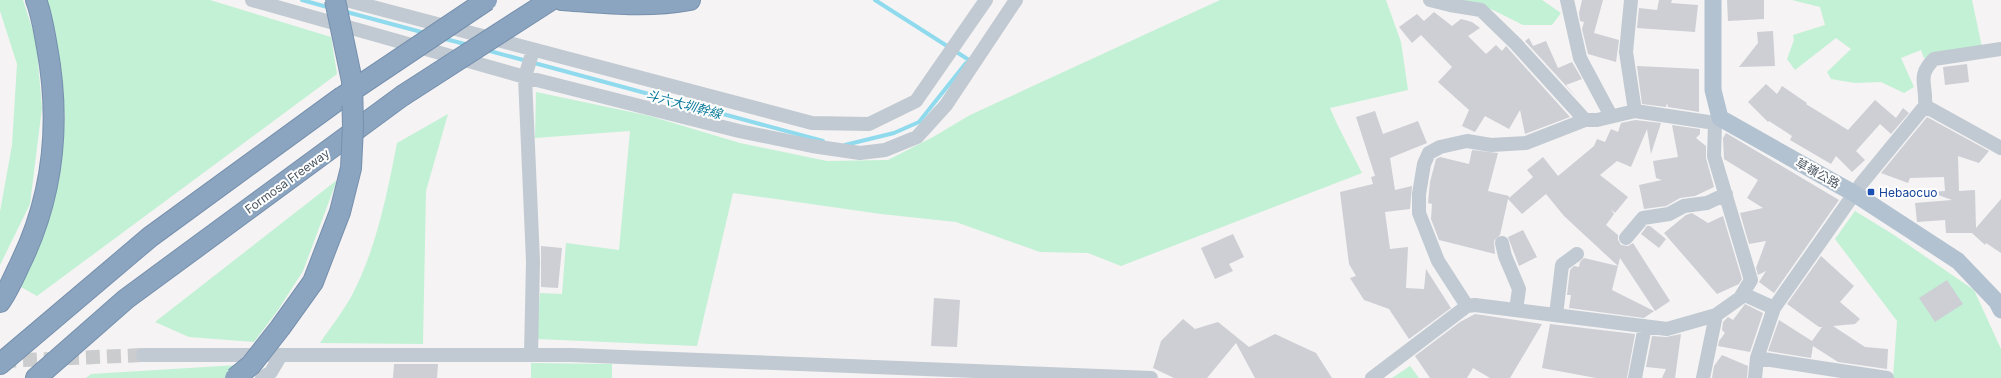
<svg xmlns="http://www.w3.org/2000/svg" width="2001" height="378" font-family="Inter,'Noto Sans TC',sans-serif">
<style>
.green{fill:#c3f1d5}
.lines{fill:none;stroke-linecap:round;stroke-linejoin:round}
.stream{stroke:#90daee;stroke-width:4}
.building{fill:#cdcfd5}
.minor-tunnel{stroke:#caccce;stroke-width:14;stroke-dasharray:14 7;stroke-linecap:butt}
.highway-casing{stroke:#7690ad;stroke-width:22}
.minor{stroke:#c1cad2;stroke-width:14}
.major{stroke:#b3c2d1;stroke-width:17}
.highway{stroke:#8ba5c1;stroke-width:20}
.highway-bridge-casing{stroke:#7690ad;stroke-width:22;stroke-linecap:butt}
.highway-bridge{stroke:#8ba5c1;stroke-width:20}
.transit-dot{fill:#1a4fb4;stroke:#fff;stroke-width:1.5}
.labels{text-anchor:middle;dominant-baseline:central;stroke-width:4;stroke-linejoin:round;paint-order:stroke}
.street-label{font-size:12px;fill:#4a5661;stroke:#fff}
.transit-label{font-size:12px;fill:#164399;stroke:#fff;text-anchor:start}
.water-label{font-size:13px;font-style:italic;fill:#0c7c9b;stroke:#fff}
</style>
<rect width="100%" height="100%" fill="#f5f3f3"/>
<!-- green -->
<path class="green" d="M0,0H23L36,40L42,108L30,204L0,265V212L12,145L17,64L0,11Z
M46,0H210L331,37L337,74L37,296L21,287L42,239L59,177L65,117L57,48Z
M1220,0H1386L1401,42L1408,90L1330,108L1337,124L1362,173L1121,266L1088,253L1040,252L956,222L881,214L733,193L697,346L537,339L540,293L562,294L566,243L619,250L630,131L535,138L536,92L650,116L740,143L827,161L888,160L933,137L970,115Z
M1461,0H1542L1561,13L1552,25H1523L1493,10Z
M1792,0H1972L1982,47L1924,58L1921,50L1901,58L1914,87L1904,93L1881,82L1855,83L1831,79L1827,72L1851,49L1836,38L1795,70L1787,59L1794,40L1793,35L1825,25L1820,7Z
M448,114L426,191L423,344L320,343C330,328 342,313 351,297C376,250 387,195 397,143Z
M337,180L303,271L278,310L254,342L189,337L155,322Z
M1855,211L1894,235L1974,290L2001,349V378H1893L1897,321L1835,239Z
M531,363L612,364V378H531Z
M238,365L224,378H86L91,374Z
M1410,366L1419,378H1392Z"/>
<g class="lines">
<!-- stream -->
<path class="stream" d="M302,0L331,8
M875,0L969,60
M343,11L425,33
M441,38L469,45
M486,50L823,141
M845,145L894,133L919,122L966,63"/>
</g>
<!-- building -->
<path class="building" d="M1582,0H1603L1594,33L1619,40L1616,62L1588,54L1582,29L1584,22L1580,21L1579,13Z
M1659,0H1672L1671,3L1698,5L1695,32L1637,28L1639,8L1657,10Z
M1727,0H1764V19L1728,21Z
M1434,12L1452,26L1461,19L1472,22L1480,28L1468,36L1486,54L1496,45L1502,51L1506,46L1570,117L1525,134L1520,110L1509,129L1485,116L1475,132L1462,126L1469,110L1438,82L1452,67L1421,35L1412,43L1399,27L1417,14L1424,21Z
M1773,31L1775,66L1739,67L1758,43L1757,32Z
M1529,38L1533,46L1546,41L1558,68L1572,62L1582,79L1566,85L1579,100L1525,41Z
M1967,64L1969,82L1945,85L1943,67Z
M1637,66L1699,69V112L1668,107L1667,103L1666,107L1642,104Z
M1766,84L1777,94L1782,86L1807,103L1806,104L1848,130L1875,100L1896,118L1903,108L1909,113L1891,134L1880,124L1856,151L1865,160L1852,172L1836,156L1831,164L1790,140L1792,136L1769,121L1768,122L1748,102Z
M1375,111L1383,134L1418,121L1427,143L1390,158L1395,190L1412,186L1410,209L1385,212L1390,249L1408,247L1406,288L1424,289L1426,269L1451,308L1409,339L1389,309L1364,300L1350,278L1356,276L1349,264L1340,192L1373,184L1371,177L1375,176L1356,117Z
M1927,117L1989,151L1979,163L1958,156L1959,191L1975,190L1976,228L2001,199V253L1986,243L1985,245L1972,233H1946L1945,220L1917,222L1915,203L1952,200L1930,192L1945,191L1944,177L1910,178L1908,183L1881,173Z
M1635,120L1661,123L1651,154L1647,129L1631,167L1617,161L1600,175L1628,197L1615,213L1611,209L1614,214L1606,225L1618,235V240L1621,245L1628,246L1633,243L1670,301L1655,311L1620,258L1618,266L1564,216L1546,194L1522,214L1508,199L1500,235L1494,241L1495,254L1439,240L1431,219L1432,204L1428,203L1430,182L1436,159L1440,157L1469,164L1472,150L1498,153L1488,191L1509,196V198L1533,177L1527,170L1543,157L1558,176L1594,146L1597,139L1605,142L1611,129L1618,132L1621,123Z
M1672,125L1700,129V134L1696,138L1706,146V158L1714,187L1695,196L1680,198L1666,206L1644,209L1639,185L1662,180L1656,178L1653,161L1678,157Z
M1726,133L1839,200L1774,293L1759,282L1766,271L1758,275L1756,268L1766,241L1749,244L1740,213L1763,208L1747,198L1758,180L1724,159L1723,138Z
M1692,213L1708,223L1723,216L1742,279L1739,284L1717,294L1664,233L1686,215Z
M1647,226H1650L1666,239L1659,248L1641,234Z
M1523,230L1537,257L1519,266L1508,237Z
M1233,234L1244,257L1229,264L1233,271L1215,279L1201,248Z
M541,246L562,248L558,288L541,287Z
M1821,256L1854,286L1840,302L1860,319L1855,324L1833,326L1865,347L1888,349L1887,369L1838,362L1813,346L1811,358L1768,351L1779,320L1812,341L1822,327H1819L1787,304Z
M1584,258L1618,266L1612,290L1654,311L1644,318L1569,308L1571,295H1567L1570,270L1574,266L1579,267L1580,262Z
M1947,280L1963,304L1935,322L1919,298Z
M934,298L960,300L957,347L931,346Z
M1745,304L1763,313L1750,352L1718,346L1719,341L1725,333L1722,330L1723,322L1728,317L1733,320Z
M1475,314L1542,324L1510,378H1490L1473,368L1467,378H1430L1415,356L1460,322Z
M1183,319L1195,329L1218,322L1249,347L1275,334L1316,353L1332,378H1255L1236,343L1207,378H1174L1153,368L1161,341Z
M1550,324L1635,334L1627,378H1596L1542,368Z
M1681,334L1675,378H1662L1666,369L1646,367L1652,336L1666,337Z
M1722,355L1748,366L1747,378H1712L1714,366Z
M394,364H438L437,378H393Z"/>
<g class="lines">
<!-- minor-tunnel -->
<path class="minor-tunnel" d="M2,361L143,355"/>
<!-- highway casing -->
<g class="highway-casing">
<path id="highway" d="M562,0C605,3 647,8 690,0
M0,302C8,291 14,277 20,264C54,195 61,123 47,47C44,31 42,15 36,0
M0,364L150,237L342,97
M36,378L126,299L402,96"/>
</g>
<!-- minor -->
<path class="minor" d="M252,0L525,77L739,131L812,146L860,153L885,150L917,137L946,105L1016,0
M346,0L812,123L869,124L916,101L986,0
M1430,0L1450,5L1481,10L1516,44L1585,120
M1567,0L1580,58L1611,116
M1631,0L1626,52L1635,111
M1925,106L2001,148
M1626,238L1643,218L1669,214L1684,206L1707,203L1726,194
M1502,243L1505,256L1519,289L1516,310
M1743,294L1774,308
M1467,306L1438,261L1419,213V194L1424,164L1429,153L1440,147L1467,141L1491,145L1526,143L1585,120H1597L1635,111L1715,123
M1556,315L1562,265L1577,254
M143,355H572L1151,378
M531,355L533,261L525,77L533,50
M1757,358L1887,378
M262,378L271,372L281,355
M1372,378L1467,306L1475,305L1667,329L1716,315L1740,298L1751,280L1714,156L1715,123L1720,118
M1635,378L1645,326
M1703,378L1716,315
M1755,378L1757,358L1774,308L1861,184L1925,106C1927,84 1916,77 1934,59L2001,49"/>
<!-- major -->
<path class="major" d="M1713,0V90L1720,118L1855,194L1958,261L1997,302L2001,310"/>
<!-- highway -->
<use href="#highway" class="highway"/>
<!-- highway-bridge casing -->
<g class="highway-bridge-casing">
<path id="highway-bridge" d="M344,96L487,0
M402,96L551,0
M235,378L251,365L280,328L313,282L340,212L351,168L353,127L352,81L335,0"/>
</g>
<!-- highway-bridge -->
<use href="#highway-bridge" class="highway-bridge"/>
</g>
<!-- markers -->
<rect class="transit-dot" x="1867" y="188" width="8" height="8" rx="2"/>
<g class="labels">
<!-- street labels -->
<g class="street-label">
<text transform="translate(1818 173) rotate(29)">草嶺公路</text>
<text transform="translate(287 181) rotate(-36)">Formosa Freeway</text>
</g>
<!-- transit labels -->
<g class="transit-label">
<text x="1879" y="192">Hebaocuo</text>
</g>
<!-- water labels -->
<g class="water-label">
<text transform="translate(684 104) rotate(15)">斗六大圳幹線</text>
</g>
</g>
</svg>
